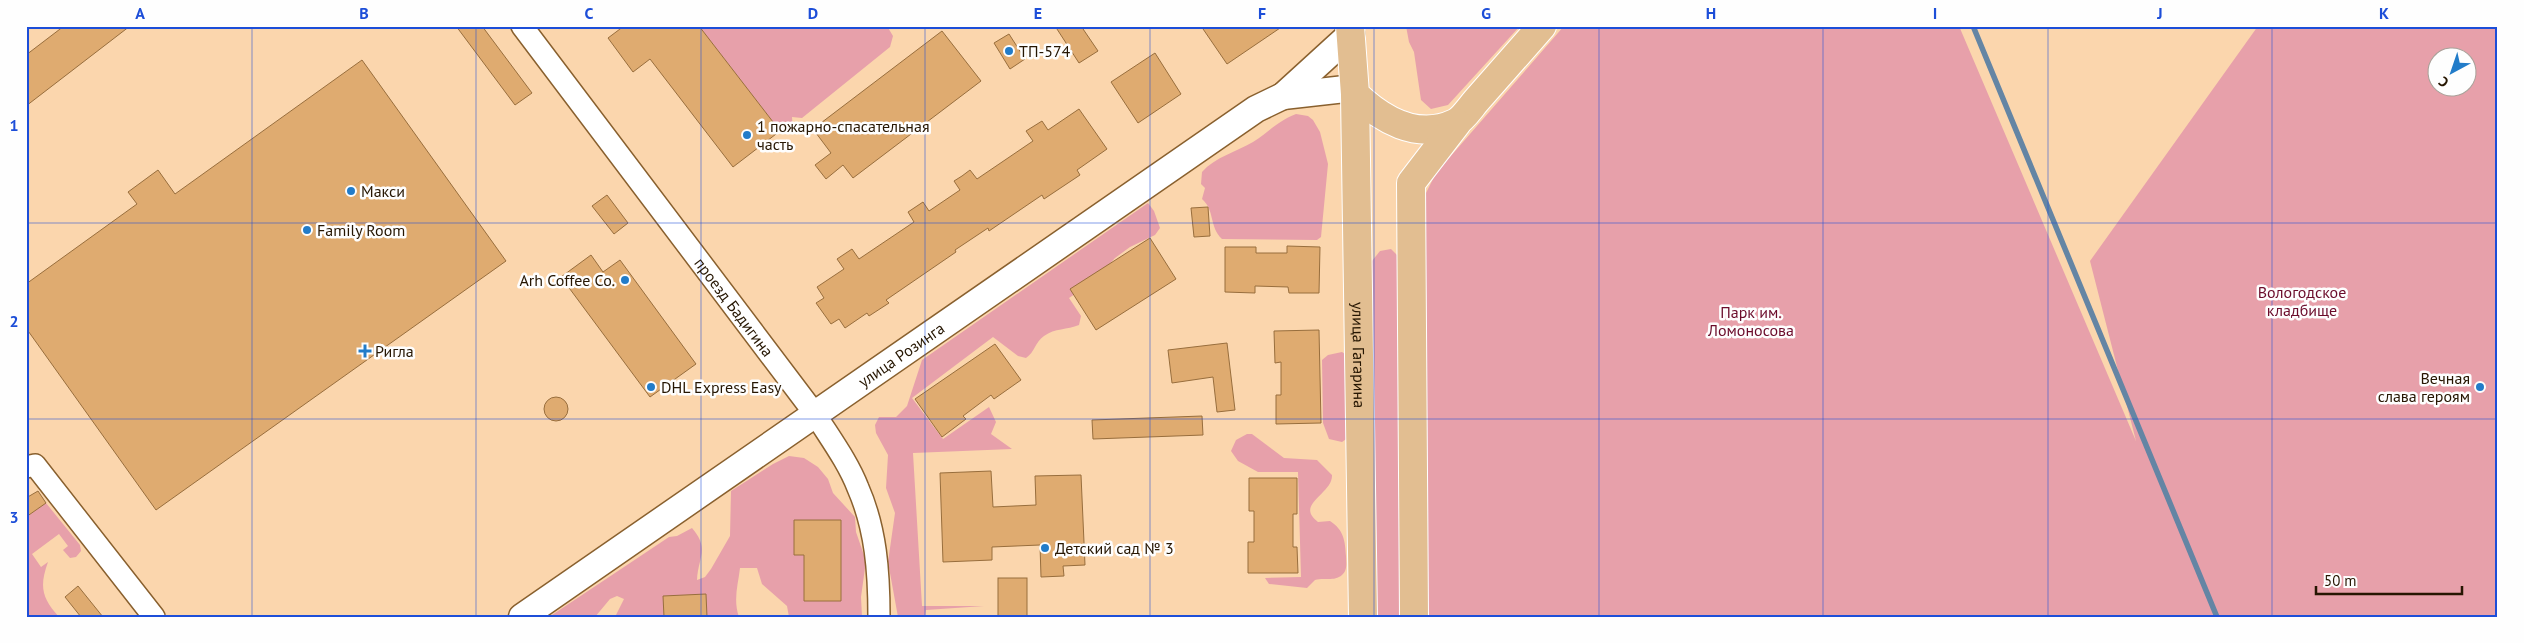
<svg xmlns="http://www.w3.org/2000/svg" width="2524" height="643" font-family="'PT Sans',sans-serif">
<style>
.green{fill:#e7a0aa;fill-rule:evenodd}
.lines{fill:none;stroke-linecap:round;stroke-linejoin:round}
.stream{stroke:#6485a4;stroke-width:5.5}
.building{fill:#dfab70;stroke:#986e3d}
.minor-casing{stroke:#89602e;stroke-width:24}
.tertiary-casing{stroke:#89602e;stroke-width:29}
.primary-casing{stroke:#fff;stroke-width:30}
.minor{stroke:#fff;stroke-width:21}
.tertiary{stroke:#fff;stroke-width:26}
.primary{stroke:#e2be91;stroke-width:28}
.grid{fill:none;stroke:#1d4ed8;stroke-width:1;stroke-opacity:0.55}
.poi-dot{fill:#227cc9;stroke:#fefefe;stroke-width:2}
.labels{text-anchor:middle;stroke-width:5;stroke-linejoin:round;paint-order:stroke}
.poi-label{font-size:16px;fill:#261602;stroke:#fefefe;text-anchor:start}
.park-label{font-size:16px;fill:#6b0c2b;stroke:#fefefe}
.street-label{font-size:16px;fill:#261602;stroke:#fefefe}
.neatline{fill:none;stroke:#1d4ed8;stroke-width:2}
.grid-label{font-size:16px;text-anchor:middle;font-weight:bold;fill:#1d4ed8}
</style>
<rect width="100%" height="100%" fill="#fbd6ad"/>
<g class="green">
<path d="M699,26H887L893,36L890,47L802,118L792,117L793,130L780,131Z"/>
<path d="M1406,26H1520L1448,105L1431,109L1421,100L1414,52L1409,42Z"/>
<path d="M1564,26H1959L2136,441L2090,261L2258,26H2498V617H1428L1423,199L1436,173ZM2436,58H2466V88H2436Z"/>
<path d="M1296,114L1308,116L1313,120L1320,132L1328,164L1321,237L1317,240L1222,239C1209,227 1215,210 1202,199L1205,188L1201,184L1202,172C1215,157 1236,152 1253,142C1269,132 1276,122 1296,114Z"/>
<path d="M1148,203L1154,211L1160,228L1155,235L1130,247L1115,258L1094,281L1069,298L1081,316L1079,325C1067,330 1055,328 1044,336C1035,342 1035,352 1026,358L1018,356L993,337L912,398L943,439L989,407L996,422L991,434L1012,449L913,453L922,606H984L926,610L925,617H898L888,562L895,513L886,488L888,455L876,433L875,425L879,417H896L907,406L922,360Z"/>
<path d="M1391,249L1402,260L1401,617H1373L1372,261L1380,251Z"/>
<path d="M1342,352L1345,354L1349,437L1342,442L1329,439L1323,423L1322,360L1328,355Z"/>
<path d="M1247,434H1252L1284,458L1317,460L1332,475C1333,494 1294,504 1318,522L1330,521C1344,530 1345,541 1346,556C1346,562 1348,570 1342,575C1334,582 1324,577 1315,580L1307,588L1269,584L1265,578L1301,577L1298,472H1258L1238,461L1231,451L1236,440Z"/>
<path d="M789,456L804,458L818,467L828,479L833,493L855,517L856,532L866,561L861,597L862,617H789L787,606L762,584L757,568H740C738,585 733,600 739,617H615L624,599L617,596L610,599L595,617H549L669,537L677,536L692,528C710,549 698,557 697,580L705,577L711,569L730,536L731,491L773,464Z"/>
<path d="M46,503L80,545L81,551L76,557L70,558L63,550L68,546L59,534L32,554L41,567L48,562C39,587 42,598 59,617H26V517Z"/>
</g>
<g class="lines">
<path class="stream" d="M1973,26L2217,617"/>
</g>
<g class="building">
<path d="M64,26H130L26,106V55Z"/>
<path d="M456,26H482L532,93L515,105Z"/>
<path d="M624,26H699L780,131L733,167L650,59L633,72L608,38Z"/>
<path d="M1055,26H1081L1098,51L1079,63Z"/>
<path d="M1201,26H1283L1227,64Z"/>
<path d="M942,31L981,81L853,178L843,165L826,179L815,165L831,153L813,129Z"/>
<path d="M1009,34L1025,59L1010,69L994,43Z"/>
<path d="M1155,53L1181,94L1138,123L1111,82Z"/>
<path d="M362,60L506,261L156,510L26,328V284L137,204L128,192L158,170L175,194Z"/>
<path d="M1079,109L1107,149L1077,170L1080,175L1044,199L1042,195L989,231L988,228L955,250L956,252L886,300L889,303L869,316L867,313L845,328L839,319L831,324L816,303L824,298L817,287L844,269L837,259L852,249L859,259L914,222L908,212L923,202L929,211L960,190L954,181L962,176L970,170L977,179L1033,141L1026,131L1042,121L1048,130Z"/>
<path d="M607,195L628,223L614,234L592,206Z"/>
<path d="M1208,207L1210,236L1194,237L1191,208Z"/>
<path d="M1150,238L1176,279L1096,330L1070,289Z"/>
<path d="M1287,246L1320,247L1319,293H1289L1288,287L1255,286V293L1225,292V247H1256V253H1287Z"/>
<path d="M591,255L603,272L620,260L696,364L650,397L561,277Z"/>
<path d="M1319,330L1321,423L1276,424V395H1281V362L1275,363L1274,331Z"/>
<path d="M1227,343L1235,410L1217,412L1213,377L1172,383L1168,350Z"/>
<path d="M995,344L1021,380L994,399L991,395L963,416L966,419L942,437L915,399Z"/>
<circle cx="556" cy="409" r="12"/>
<path d="M1202,416L1203,435L1093,439L1092,420Z"/>
<path d="M991,471L993,507L1036,505L1035,476L1081,475L1085,565L1063,566L1064,576L1041,577L1040,545L992,547V560L943,562L940,473Z"/>
<path d="M1249,478H1297V514H1293V547H1297L1298,573H1248V542H1254V511H1249Z"/>
<path d="M38,491L46,503L26,517V498Z"/>
<path d="M794,520H841V601H804V555H794Z"/>
<rect x="998" y="578" width="29" height="39"/>
<path d="M78,586L103,617H81L65,597Z"/>
<path d="M706,594L707,617H664L663,596Z"/>
</g>
<g class="lines">
<defs>
<g id="minor">
<path id="s1" d="M522,26L815,414C830,438 848,462 858,488C876,529 879,572 879,617"/>
<path d="M26,467L35,465L154,617"/>
</g>
<g id="tertiary">
<path d="M1283,96L1354,88"/>
<path id="s2" d="M522,617L1256,109L1283,96L1351,34"/>
</g>
<g id="primary">
<path d="M1350,26L1355,94C1381,119 1417,141 1455,123C1463,119 1470,108 1476,101C1498,76 1520,51 1542,26"/>
<path id="s3" d="M1355,94L1363,617"/>
<path d="M1414,617L1411,183L1457,123"/>
</g>
</defs>
<use href="#minor" class="minor-casing"/>
<use href="#tertiary" class="tertiary-casing"/>
<use href="#primary" class="primary-casing"/>
<use href="#minor" class="minor"/>
<use href="#tertiary" class="tertiary"/>
<use href="#primary" class="primary"/>
</g>
<path class="grid" d="M252,26V617M476,26V617M701,26V617M925,26V617M1150,26V617M1374,26V617M1599,26V617M1823,26V617M2048,26V617M2272,26V617M26,223H2498M26,419H2498"/>
<g class="poi-dot">
<circle cx="1009" cy="51" r="5"/>
<circle cx="747" cy="135" r="5"/>
<circle cx="351" cy="191" r="5"/>
<circle cx="307" cy="230" r="5"/>
<circle cx="625" cy="280" r="5"/>
<path d="M362.5 343.5h5v5h5v5h-5v5h-5v-5h-5v-5h5z"/>
<circle cx="651" cy="387" r="5"/>
<circle cx="2480" cy="387" r="5"/>
<circle cx="1045" cy="548" r="5"/>
</g>
<g class="labels">
<g class="poi-label">
<text x="1019" y="57">ТП-574</text>
<text x="757" y="132">1 пожарно-спасательная<tspan x="757" dy="18">часть</tspan></text>
<text x="361" y="197">Макси</text>
<text x="317" y="236">Family Room</text>
<text x="615" y="286" text-anchor="end">Arh Coffee Co.</text>
<text x="375" y="357">Ригла</text>
<text x="2470" y="384" text-anchor="end">Вечная<tspan x="2470" dy="18">слава героям</tspan></text>
<text x="661" y="393">DHL Express Easy</text>
<text x="1055" y="554">Детский сад № 3</text>
</g>
<g class="park-label">
<text x="2302" y="298">Вологодское<tspan x="2302" dy="18">кладбище</tspan></text>
<text x="1751" y="318">Парк им.<tspan x="1751" dy="18">Ломоносова</tspan></text>
</g>
<g class="street-label">
<text dy="6" stroke="none"><textPath href="#s1" startOffset="352">проезд Бадигина</textPath></text>
<text dy="6" stroke="none"><textPath href="#s2" startOffset="461">улица Розинга</textPath></text>
<text dy="6" stroke="none"><textPath href="#s3" startOffset="261">улица Гагарина</textPath></text>
</g>
</g>
<rect width="2524" height="643" fill="none" stroke="#fefefe" stroke-width="55"/>
<g transform="translate(2452 72) rotate(220)"><circle r="24" fill="#fefefe" stroke="#a8a199"/>
<path d="M0-4L9 19L0 12L-9 19Z" fill="#227cc9"/>
<text y="-8" font-size="14" font-weight="bold" text-anchor="middle" fill="#261602">С</text>
</g>
<path d="M2316 586v8h146v-8" fill="none" stroke="#261602" stroke-width="2.5"/>
<text x="2324" y="586" font-size="15" fill="#261602" stroke="#fefefe" stroke-width="4" paint-order="stroke">50 m</text>
<rect x="28" y="28" width="2468" height="588" class="neatline"/>
<g class="grid-label">
<text x="140" y="19">A</text>
<text x="364" y="19">B</text>
<text x="589" y="19">C</text>
<text x="813" y="19">D</text>
<text x="1038" y="19">E</text>
<text x="1262" y="19">F</text>
<text x="1486" y="19">G</text>
<text x="1711" y="19">H</text>
<text x="1935" y="19">I</text>
<text x="2160" y="19">J</text>
<text x="2384" y="19">K</text>
<text x="14" y="131">1</text>
<text x="14" y="327">2</text>
<text x="14" y="523">3</text>
</g>
</svg>
